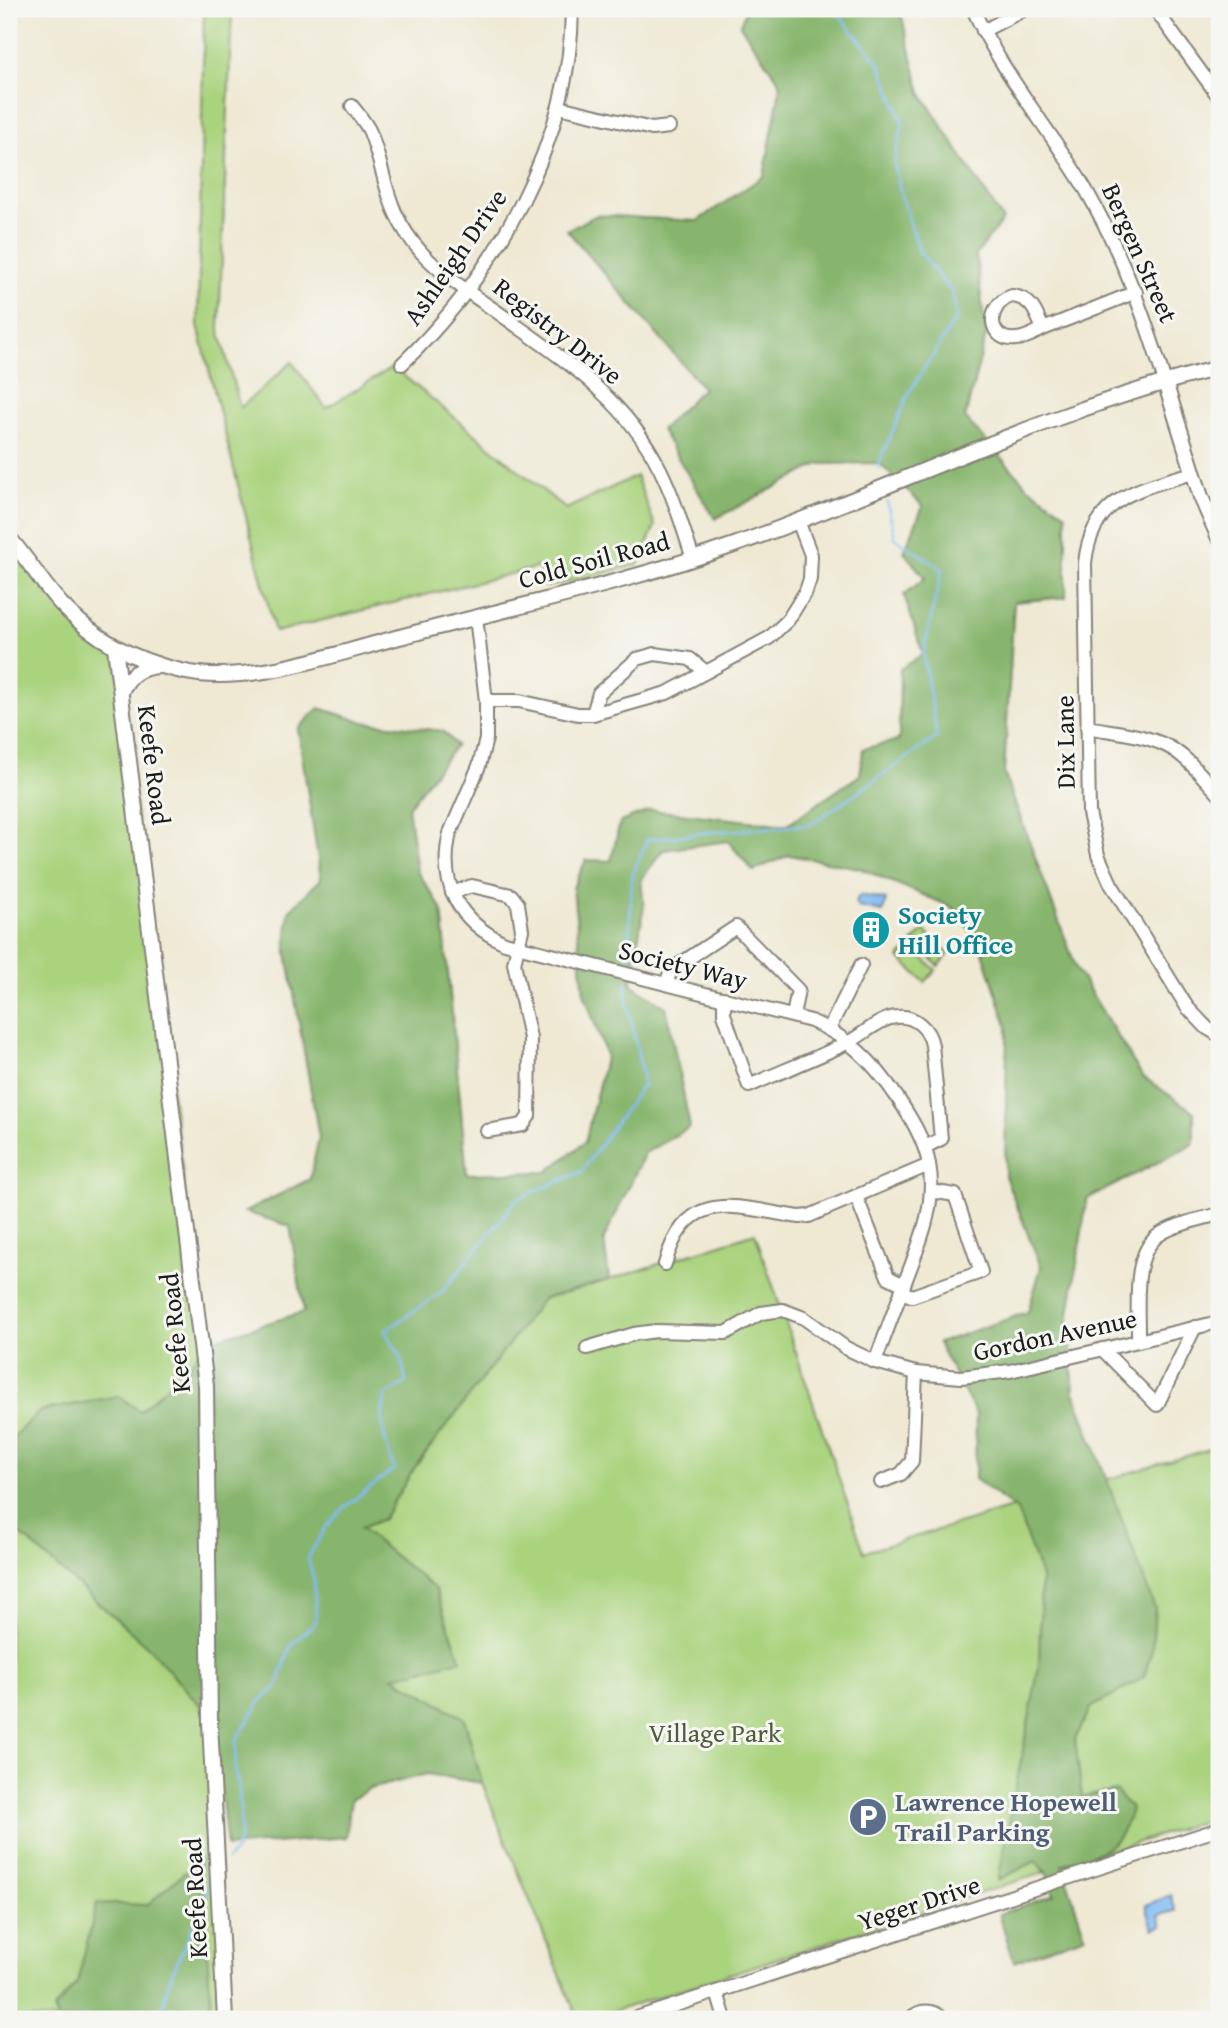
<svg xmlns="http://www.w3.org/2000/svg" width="1228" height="2028" font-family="'Gentium Book Plus',serif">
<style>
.green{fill:#aad37e;stroke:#63784d;stroke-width:2}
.forest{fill:#87b56d;stroke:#526844;stroke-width:2}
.water{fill:#82bcf4;stroke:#4f6c88;stroke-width:2}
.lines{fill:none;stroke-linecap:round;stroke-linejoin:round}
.stream{stroke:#82bcf4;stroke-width:2.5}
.minor-casing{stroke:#868278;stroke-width:16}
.tertiary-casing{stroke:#868278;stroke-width:18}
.minor{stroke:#fff;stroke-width:12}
.tertiary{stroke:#fff;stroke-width:14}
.labels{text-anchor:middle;stroke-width:6;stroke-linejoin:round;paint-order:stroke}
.street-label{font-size:26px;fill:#1c1c1c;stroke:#f6f6f2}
.culture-label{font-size:26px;font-weight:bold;fill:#0d838f;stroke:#f6f6f2;text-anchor:start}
.park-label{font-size:26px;fill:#4e5c3e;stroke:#f6f6f2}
.service-label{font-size:26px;font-weight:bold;fill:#4e5e75;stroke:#f6f6f2;text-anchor:start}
</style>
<rect width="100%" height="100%" fill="#f6f6f2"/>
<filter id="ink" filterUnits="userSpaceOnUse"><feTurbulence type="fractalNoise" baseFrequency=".0143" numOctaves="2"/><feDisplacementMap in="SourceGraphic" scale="14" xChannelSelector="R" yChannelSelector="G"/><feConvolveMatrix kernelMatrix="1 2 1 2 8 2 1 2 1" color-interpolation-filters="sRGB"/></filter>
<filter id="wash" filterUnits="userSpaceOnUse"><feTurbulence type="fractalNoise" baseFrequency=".00686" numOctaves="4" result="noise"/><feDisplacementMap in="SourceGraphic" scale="28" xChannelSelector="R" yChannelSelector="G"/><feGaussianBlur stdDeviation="1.57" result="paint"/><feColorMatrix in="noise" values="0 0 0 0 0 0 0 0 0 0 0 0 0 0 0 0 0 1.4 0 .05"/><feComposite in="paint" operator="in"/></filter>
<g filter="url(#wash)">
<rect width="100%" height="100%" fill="#efe9d4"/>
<g class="green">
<path d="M204,9H232L219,329L240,408L292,362L326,408L393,367L566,509L636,476L655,526L638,565L545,587L539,567L275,632L198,326Z"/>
<path d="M9,538L50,591L115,647L204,1342L223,2019H9Z"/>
<path d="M924,931L949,954L939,966L913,942Z"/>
<path d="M910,946L936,970L925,982L899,958Z"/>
<path d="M755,1233L864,1552L1219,1446V1816L590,2019H578L482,1783L464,1719L392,1676L360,1528L383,1519L415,1467L543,1299L609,1280Z"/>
</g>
<g class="forest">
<path d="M746,9H900L921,93L1003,220L976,255L986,335L965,418L1027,486L1066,514V597L1014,602L1004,773L1077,970L1142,1076L1194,1112V1144L1087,1199L1068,1321L1074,1392L1155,1609L1152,1650L1144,1677L1091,1708L1075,1739L1082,1797L1116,1791L1131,1809C1120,1851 1100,1853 1062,1865L1085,1936L1014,1962L999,1914L1054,1895L1046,1872L1036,1861L998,1880L1039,1666L1041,1577L1017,1510L975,1479L976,1414L938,1343L1028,1312L1041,1267L1005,1176L1007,1026L980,943L952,907L859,868L789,855L753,871L728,841L663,850L641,880L644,906L631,984L666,1007L690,1127L645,1153L604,1239L609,1280L543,1299L415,1467L383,1519L361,1528L435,1589L461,1660L393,1677L464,1718L482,1783L427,1774L369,1789L351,1800L346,1837L227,1847L213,1720L149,1648L9,1524V1441L40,1411L118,1396L140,1411L192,1362L204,1342L304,1312L290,1226L245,1212L310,1179L319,1137L286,948L289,911L321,879L298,729L319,708L364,722L443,731L456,745L408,807L417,871L442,909L467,1174L547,1172L585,1142L606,1055L584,993L573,888L586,860L611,861L620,822L651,810L786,825L860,775L863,749L899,740L900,669L923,654L904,595L925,578L904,552L923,506L879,463L819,464L715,519L661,430L703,388L567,230L597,215L697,221L764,176L781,84L740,25Z"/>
<path d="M200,1859L212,2019H57L54,2009L77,1983L97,1903L147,1905Z"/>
</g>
<g class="water">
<path d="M860,895L886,900L883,912L858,907L856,901Z"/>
<path d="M1171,1895L1176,1911L1159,1915L1162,1926L1153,1929L1146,1905Z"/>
</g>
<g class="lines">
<g class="stream">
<path d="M834,9L880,64L903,123L894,163L902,199L920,252L952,293L957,317L909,393L879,463V470"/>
<path d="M628,966L632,877L647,840L711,832L810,825L937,737L923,654L942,569L895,538L887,502"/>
<path d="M227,1860L237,1849L241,1830L239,1786L235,1774L236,1741L261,1700L277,1687L291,1645L316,1622L314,1580L308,1558L326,1527L345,1507L394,1469C386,1442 377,1423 386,1395L406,1383L401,1357L385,1331L442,1292L517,1199L581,1172L644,1083L626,996L627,982"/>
<path d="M162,2019C164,1964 205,1925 210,1873"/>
</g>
</g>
</g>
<g filter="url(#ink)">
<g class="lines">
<defs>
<g id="minor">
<path d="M973,9C1002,74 1050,129 1086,190C1121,251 1144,315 1165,382"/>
<path d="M1155,9L1219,97"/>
<path d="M983,31L1025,9"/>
<path d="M352,106C358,114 366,123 370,132C388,179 384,211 422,253C447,280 481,300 510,321C569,363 627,402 660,469C674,497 683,528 693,559"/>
<path d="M559,107L652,129L669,127"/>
<path d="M1012,296C1032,298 1036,313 1043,329C1035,333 1025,339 1016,339C988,342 984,305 1012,296Z"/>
<path d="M1043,329L1136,292"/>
<path d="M402,364C496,273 571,142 572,9"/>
<path d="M1193,473C1139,489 1092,496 1085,563L1089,813L1098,855L1111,884L1187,1007L1207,1028L1219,1035"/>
<path d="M476,617L486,701V739L479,766L450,833C438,883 458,922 505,943L811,1021C849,1037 874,1063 897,1097C911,1118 924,1139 929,1164C937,1206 919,1244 905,1282C895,1309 885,1335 875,1362"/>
<path d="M486,701H519L578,714H593L667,693L769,638L788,620L806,591L810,579L811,555L798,521"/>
<path d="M593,714L599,693L637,659L655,654L690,659L706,672"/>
<path d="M1087,727C1113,732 1143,734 1167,746C1187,756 1203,778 1219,794"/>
<path d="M452,893L472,886L511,895L518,904L522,930L514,963L530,1038L529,1116L523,1125L487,1131"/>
<path d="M666,984L671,970L736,927L798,990L793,1016"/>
<path d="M724,998V1014L749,1086C782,1071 817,1058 849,1042C864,1034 880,1018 897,1017C915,1015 929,1029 932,1045L941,1139L925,1147"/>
<path d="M829,1029L861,965"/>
<path d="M856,1196L888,1277L904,1285"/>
<path d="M665,1264C687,1185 737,1208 800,1217L809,1216L929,1165"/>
<path d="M901,1292L912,1296L981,1272L955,1195L931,1191"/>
<path d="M1138,1341C1139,1309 1130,1251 1162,1233C1179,1223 1201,1219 1219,1214"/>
<path d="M587,1348L634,1334L656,1331L726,1333L761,1313L783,1310L804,1318L846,1348L875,1362L916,1373L961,1377L1010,1371L1219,1322"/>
<path d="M1102,1349L1157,1405L1195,1327"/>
<path d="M881,1482L901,1474L912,1461L916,1373"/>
<path d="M717,1992L725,2019"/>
<path d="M633,2019L1219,1829"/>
<path d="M910,2019C920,2009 933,2009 943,2019"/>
</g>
<g id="tertiary">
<path d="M1165,382L1201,497L1219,538"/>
<path d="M9,538C28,559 42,584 62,605C94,639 136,661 181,671C248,687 340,652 407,635C517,606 630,582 737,544C897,487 1053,408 1219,368"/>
<path d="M115,647L206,1386L210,1723L225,2019"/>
<path d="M121,692C129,674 140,667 160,666"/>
</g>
</defs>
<use href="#minor" class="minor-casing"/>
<use href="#tertiary" class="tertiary-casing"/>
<use href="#minor" class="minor"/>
<use href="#tertiary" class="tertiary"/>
</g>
</g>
<defs>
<symbol id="building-disc" viewBox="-11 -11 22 22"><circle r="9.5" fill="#0f9aa8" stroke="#f6f6f2"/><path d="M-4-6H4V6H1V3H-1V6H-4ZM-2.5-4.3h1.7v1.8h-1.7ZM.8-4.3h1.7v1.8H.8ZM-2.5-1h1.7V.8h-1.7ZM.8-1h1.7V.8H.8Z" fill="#fff"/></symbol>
<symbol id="parking-disc" viewBox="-11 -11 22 22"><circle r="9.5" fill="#5c6f8a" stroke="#f6f6f2"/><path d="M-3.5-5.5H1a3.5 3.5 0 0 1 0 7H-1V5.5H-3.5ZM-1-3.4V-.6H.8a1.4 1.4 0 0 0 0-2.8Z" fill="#fff"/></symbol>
</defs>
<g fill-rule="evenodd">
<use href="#building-disc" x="849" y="908" width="44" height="44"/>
<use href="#parking-disc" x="846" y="1795" width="44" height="44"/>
</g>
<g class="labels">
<g class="street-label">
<text transform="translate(1140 253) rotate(66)" y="9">Bergen Street</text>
<text transform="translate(455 257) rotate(-55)" y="9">Ashleigh Drive</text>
<text transform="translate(558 331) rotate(38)" y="9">Registry Drive</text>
<text transform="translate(594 560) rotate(-15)" y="9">Cold Soil Road</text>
<text transform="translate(1065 742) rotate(-91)" y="9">Dix Lane</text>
<text transform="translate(154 765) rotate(83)" y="9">Keefe Road</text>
<text transform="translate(683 965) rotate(14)" y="9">Society Way</text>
<text transform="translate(175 1333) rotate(-96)" y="9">Keefe Road</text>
<text transform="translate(1055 1335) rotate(-12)" y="9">Gordon Avenue</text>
<text transform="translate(195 1898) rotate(-93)" y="9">Keefe Road</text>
<text transform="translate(919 1903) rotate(-18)" y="9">Yeger Drive</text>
</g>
<g class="culture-label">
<text x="898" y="924">Society<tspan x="898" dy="30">Hill Office</tspan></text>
</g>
<g class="park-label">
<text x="715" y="1742">Village Park</text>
</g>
<g class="service-label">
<text x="895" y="1811">Lawrence Hopewell<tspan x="895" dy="30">Trail Parking</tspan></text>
</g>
</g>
<rect width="1228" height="2028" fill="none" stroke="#f6f6f2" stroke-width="35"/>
</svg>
